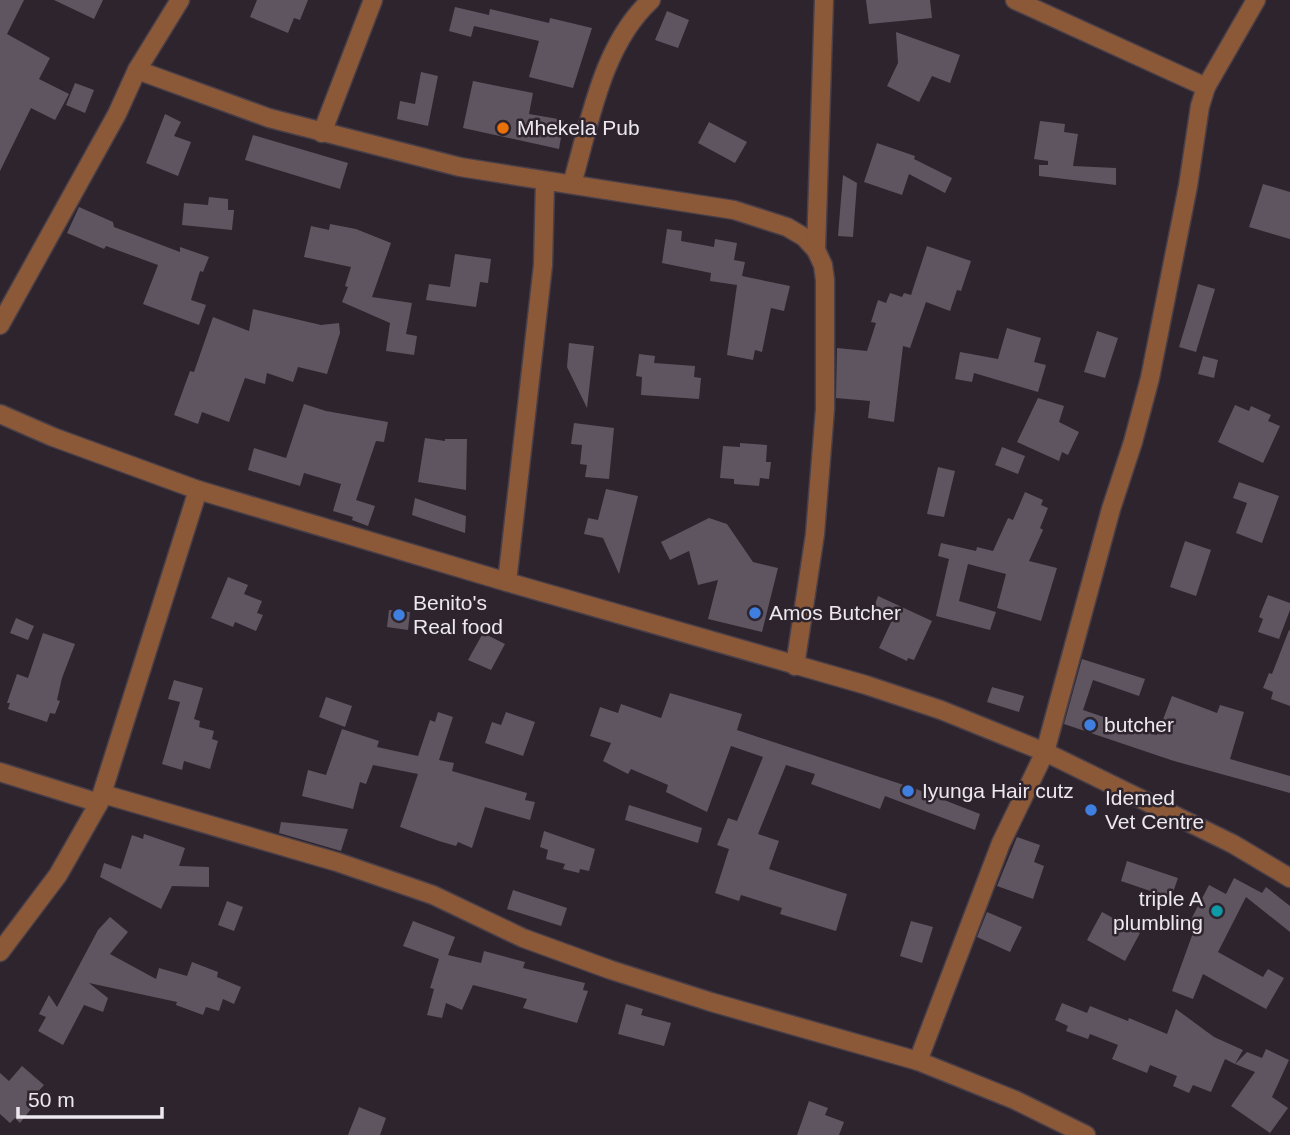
<svg xmlns="http://www.w3.org/2000/svg" width="1290" height="1135" font-family="Helvetica,sans-serif">
<style>
.building{fill:#5f5560}
.lines{fill:none;stroke-linecap:round;stroke-linejoin:round}
.minor-casing{stroke:#483f49;stroke-width:21}
.minor{stroke:#8b5838;stroke-width:18}
.food-dot{fill:#e8710a;stroke:#2d242e;stroke-width:2.5}
.shop-dot{fill:#3f7fe0;stroke:#2d242e;stroke-width:2.5}
.culture-dot{fill:#0f9aa8;stroke:#2d242e;stroke-width:2.5}
.labels{text-anchor:middle;stroke-width:5;stroke-linejoin:round;paint-order:stroke}
.poi-label{font-size:21px;fill:#ede7ee;stroke:#2d242e;text-anchor:start}
</style>
<rect width="100%" height="100%" fill="#2d242e"/>
<g class="building">
<path d="M0,0H24L7,34L50,58L39,79L69,94L55,120L31,108L0,171Z"/>
<path d="M54,0H103L94,19Z"/>
<path d="M257,0H308L300,20L294,18L288,33L250,17Z"/>
<path d="M866,0H930L932,18L869,24Z"/>
<path d="M455,7L489,15L490,9L549,23L550,18L592,28L573,88L529,77L539,41L474,26L471,37L449,31Z"/>
<path d="M667,11L689,20L678,48L655,40Z"/>
<path d="M896,32L960,55L950,83L932,76L919,102L887,86L898,63Z"/>
<path d="M421,72L438,76L428,126L397,119L400,101L415,104Z"/>
<path d="M473,81L533,93L529,114L564,120L559,149L463,128Z"/>
<path d="M75,83L94,90L85,113L66,105Z"/>
<path d="M165,114L181,122L174,136L191,142L178,176L146,163Z"/>
<path d="M1040,121L1065,124L1064,132L1078,134L1073,166L1116,168V185L1039,176V165H1048V161L1034,159Z"/>
<path d="M709,122L747,142L735,163L698,143Z"/>
<path d="M253,135L348,163L340,189L245,160Z"/>
<path d="M877,143L915,156L914,159L952,178L945,193L909,174L902,195L864,182Z"/>
<path d="M843,175L857,183L853,237L838,236Z"/>
<path d="M1263,184L1290,192V239L1249,227Z"/>
<path d="M209,197L228,199V210H234L232,230L182,225L184,203L208,205Z"/>
<path d="M79,207L113,222L114,227L180,252V247L209,257L203,272L200,271L191,300L206,305L199,325L143,304L158,265L106,246L104,249L67,233Z"/>
<path d="M330,224L356,229L391,243L372,297L412,303L406,334L417,336L414,355L386,351L390,323L342,302L348,287L345,286L351,267L304,257L311,226L329,230Z"/>
<path d="M667,229L682,231L681,241L714,247L715,239L737,243L734,260L745,262L742,276L790,286L784,311L771,308L762,352L755,350L753,360L727,355L737,285L710,281L711,273L662,263Z"/>
<path d="M927,246L971,261L961,291L957,290L950,311L926,302L910,348L903,346L894,422L868,418L870,401L836,398L837,348L867,351L876,323L871,322L878,300L886,303L890,293L902,297L904,293L911,295Z"/>
<path d="M455,254L491,259L488,283L480,282L476,307L426,300L429,284L450,287Z"/>
<path d="M1198,284L1215,289L1196,352L1179,347Z"/>
<path d="M253,309L321,325L339,323L340,333L327,374L298,367L293,382L267,373L265,384L245,378L229,422L202,412L198,424L174,415L190,371L194,372L213,317L249,331Z"/>
<path d="M1007,328L1041,338L1034,362L1046,365L1038,392L974,373L972,382L955,379L960,352L998,359Z"/>
<path d="M1097,331L1118,338L1105,378L1084,372Z"/>
<path d="M569,343L594,346L587,408L567,367Z"/>
<path d="M639,354L655,356L654,363L695,366L694,377L701,378L699,399L641,395L642,377L636,376Z"/>
<path d="M1203,356L1218,360L1214,378L1198,374Z"/>
<path d="M1038,398L1064,406L1059,422L1079,432L1068,455L1062,452L1059,461L1017,442Z"/>
<path d="M304,404L326,411L388,422L384,442L376,441L356,500L375,506L368,526L352,520L353,517L333,511L341,484L304,473L300,486L248,470L254,448L286,458Z"/>
<path d="M1235,405L1249,411L1251,406L1271,415L1268,421L1280,426L1263,463L1218,442Z"/>
<path d="M574,423L614,428L609,479L585,477L587,465L580,464L582,445L571,444Z"/>
<path d="M425,438L445,441V439H467L466,490L418,482Z"/>
<path d="M740,443L767,445L766,462H771L769,479L760,478L759,486L734,484V479L720,478L723,446L740,447Z"/>
<path d="M1002,447L1025,456L1018,474L995,465Z"/>
<path d="M938,467L955,471L944,517L927,514Z"/>
<path d="M1239,482L1279,496L1262,543L1236,533L1247,503L1233,498Z"/>
<path d="M606,489L638,496L619,574L603,538L584,534L588,518L598,520Z"/>
<path d="M1025,492L1043,500L1041,505L1048,508L1040,528L1043,530L1029,561L1057,568L1041,621L997,608L1006,574L968,564L959,601L996,612L990,630L936,616L949,559L938,556L941,543L976,551L977,547L993,551L1008,518L1013,520Z"/>
<path d="M415,498L466,516L465,533L412,515Z"/>
<path d="M709,518L727,524L753,562L778,568L762,632L708,619L718,580L698,585L689,551L670,560L661,542Z"/>
<path d="M1185,541L1211,550L1196,596L1170,587Z"/>
<path d="M228,577L248,585L244,594L262,601L257,613L263,615L256,631L235,622L233,627L211,618Z"/>
<path d="M1268,595L1290,603V610L1279,639L1258,632L1263,619L1259,617Z"/>
<path d="M878,596L932,621L914,660L908,658L907,661L879,648L893,618L873,610Z"/>
<path d="M389,610L410,612L408,630L387,627Z"/>
<path d="M16,618L34,626L28,640L10,633Z"/>
<path d="M1289,630L1290,631V706L1271,699L1273,692L1263,688L1269,673L1272,674Z"/>
<path d="M43,633L75,644L62,678L57,700L60,701L55,714L50,713L47,722L8,709L10,703H7L17,674L28,678Z"/>
<path d="M483,633L505,644L491,670L468,660Z"/>
<path d="M1082,659L1145,679L1139,696L1093,680L1083,710L1157,735L1172,696L1217,713L1220,705L1244,712L1230,759L1290,776V793L1174,761L1064,724Z"/>
<path d="M174,680L203,688L194,719L200,721L199,727L214,731L212,739L218,741L210,769L184,761L182,770L162,764L180,702L168,699Z"/>
<path d="M992,687L1024,696L1019,712L987,702Z"/>
<path d="M670,693L742,714L737,730L916,789L980,814L975,830L885,796L880,809L811,784L815,774L786,765L758,834L779,841L769,869L847,894L836,931L780,914L782,908L741,895L739,901L715,893L729,849L717,845L728,818L737,821L763,757L731,746L707,812L666,792L668,785L631,769L628,774L603,761L611,743L590,736L600,707L618,713L621,704L661,718Z"/>
<path d="M326,697L352,706L345,727L319,717Z"/>
<path d="M438,712L453,717L439,760L454,763L452,771L527,793L525,800L535,802L530,820L485,807L472,848L458,842L456,846L439,841L400,827L418,774L373,765L366,784L360,782L353,809L302,796L308,770L326,775L342,729L379,741L377,747L418,756L430,720L435,722Z"/>
<path d="M506,712L535,722L523,756L485,743L492,722L501,725Z"/>
<path d="M629,805L702,828L698,843L625,820Z"/>
<path d="M281,822L348,829L341,851L279,833Z"/>
<path d="M544,831L595,849L589,871L580,869L579,873L563,869L565,864L546,859L548,850L540,847Z"/>
<path d="M144,834L185,848L179,866L209,867V887L172,886L161,909L100,877L104,863L121,869L132,835L143,839Z"/>
<path d="M1017,837L1040,845L1034,862L1044,866L1033,899L997,886Z"/>
<path d="M1127,861L1178,878L1171,898L1121,881Z"/>
<path d="M1234,878L1262,893L1266,887L1290,906V932L1246,897L1218,952L1263,977L1268,969L1284,978L1266,1009L1203,974L1193,999L1172,991L1194,930L1187,927L1209,885L1226,894Z"/>
<path d="M513,890L567,908L561,926L507,909Z"/>
<path d="M227,901L243,907L234,931L218,925Z"/>
<path d="M987,912L1022,927L1010,952L977,937Z"/>
<path d="M1102,912L1140,933L1125,961L1087,940Z"/>
<path d="M110,917L128,932L110,954L156,979L159,968L187,976L192,962L218,972L217,977L241,987L234,1004L223,999L219,1011L206,1007L203,1015L176,1005L177,1002L89,983L108,998L103,1012L84,1005L63,1045L38,1031L46,1017L39,1014L49,995L57,1007L98,930Z"/>
<path d="M413,921L455,937L448,955L481,963L484,951L525,962L523,968L585,983L583,990L588,991L577,1023L523,1008L527,999L473,985L462,1010L446,1003L442,1018L427,1015L434,989L430,988L439,959L403,946Z"/>
<path d="M911,921L933,927L922,963L900,956Z"/>
<path d="M1062,1003L1087,1013L1090,1006L1128,1021L1129,1018L1167,1034L1176,1009L1214,1037L1243,1050L1235,1064L1225,1059L1211,1092L1193,1085L1189,1093L1173,1086L1177,1076L1150,1065L1147,1073L1112,1059L1118,1045L1090,1034L1088,1039L1066,1031L1068,1026L1055,1020Z"/>
<path d="M626,1004L643,1009L641,1015L671,1023L664,1046L618,1034Z"/>
<path d="M1266,1049L1289,1060L1272,1097L1288,1108L1270,1133L1231,1106L1255,1072L1235,1064L1247,1052L1262,1058Z"/>
<path d="M22,1066L44,1085L26,1105L31,1109L20,1123L15,1118L10,1123L0,1114V1073L9,1081Z"/>
<path d="M809,1101L828,1108L825,1115L844,1122L839,1135H797Z"/>
<path d="M359,1107L386,1118L380,1135H348Z"/>
</g>
<g class="lines">
<defs>
<g id="minor">
<path d="M1015,0L1206,87"/>
<path d="M137,70L269,118L460,167L734,210L787,227L804,237L816,250L823,265L825,280V409L815,534L795,666"/>
<path d="M322,133L373,0"/>
<path d="M572,184C590,122 602,45 651,0"/>
<path d="M816,250L824,0"/>
<path d="M0,325L117,114L137,70L180,0"/>
<path d="M0,414L53,437L198,490L507,582L866,685L941,710L1045,752L1233,844L1290,878"/>
<path d="M507,582L543,265L545,182"/>
<path d="M0,772L99,803"/>
<path d="M103,794L337,862L433,895L523,938L611,970L711,1002L918,1061L1015,1100L1086,1135"/>
<path d="M0,952L58,875L99,803L198,490"/>
<path d="M918,1061L1001,843L1045,752L1111,509L1133,442L1150,378L1188,186L1200,106L1206,87L1256,0"/>
</g>
</defs>
<use href="#minor" class="minor-casing"/>
<use href="#minor" class="minor"/>
</g>
<circle class="food-dot" cx="503" cy="128" r="7"/>
<g class="shop-dot">
<circle cx="755" cy="613" r="7"/>
<circle cx="399" cy="615" r="7"/>
<circle cx="1090" cy="725" r="7"/>
<circle cx="908" cy="791" r="7"/>
<circle cx="1091" cy="810" r="7"/>
</g>
<circle class="culture-dot" cx="1217" cy="911" r="7"/>
<g class="labels">
<g class="poi-label">
<text x="517" y="135">Mhekela Pub</text>
<text x="413" y="610">Benito's<tspan x="413" dy="24">Real food</tspan></text>
<text x="769" y="620">Amos Butcher</text>
<text x="1104" y="732">butcher</text>
<text x="922" y="798">Iyunga Hair cutz</text>
<text x="1105" y="805">Idemed<tspan x="1105" dy="24">Vet Centre</tspan></text>
<text x="1203" y="906" text-anchor="end">triple A<tspan x="1203" dy="24">plumbling</tspan></text>
</g>
</g>
<path d="M18 1107v10h144v-10" fill="none" stroke="#ede7ee" stroke-width="3.5"/>
<text x="28" y="1107" font-size="21" fill="#ede7ee" stroke="#2d242e" stroke-width="5" paint-order="stroke">50 m</text>
</svg>
